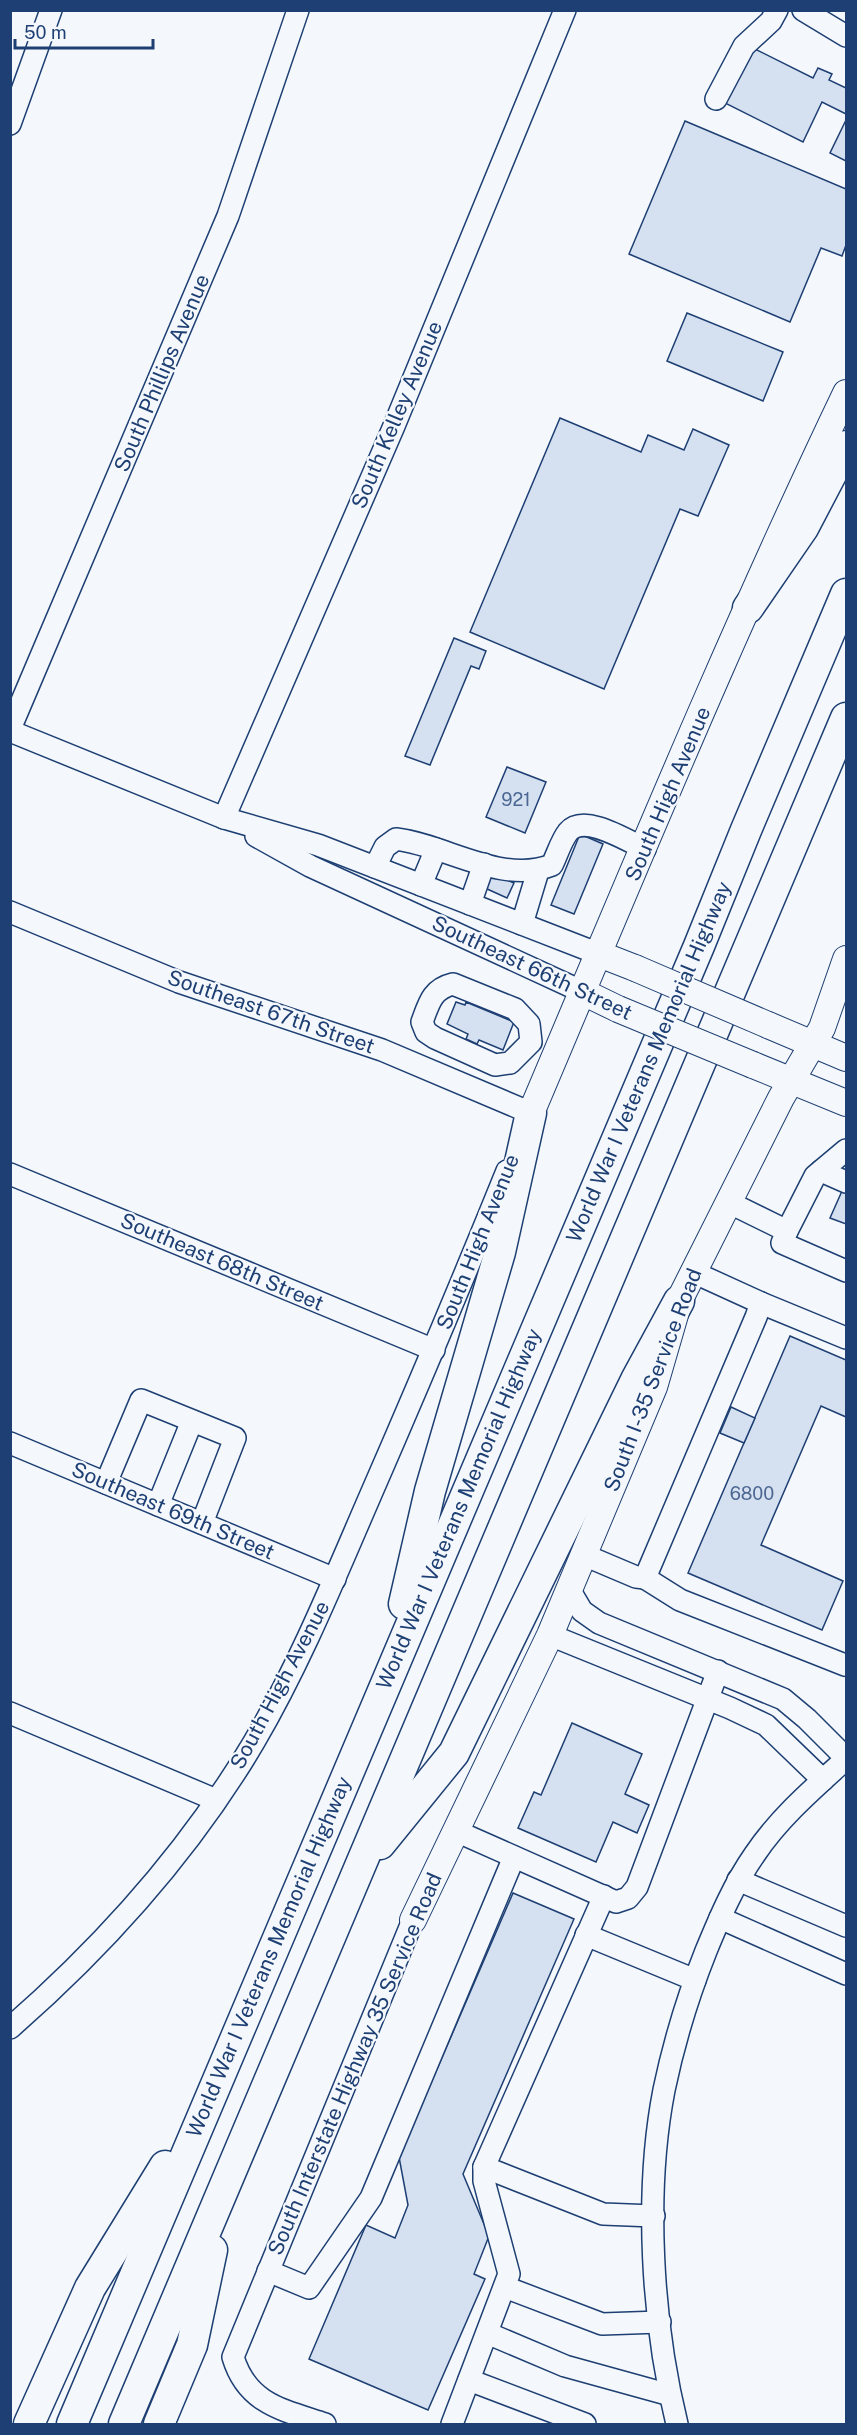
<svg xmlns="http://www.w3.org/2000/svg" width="857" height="2435" font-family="'Public Sans',sans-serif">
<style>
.building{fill:#d5e0f0;stroke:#1d3f73;stroke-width:1.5}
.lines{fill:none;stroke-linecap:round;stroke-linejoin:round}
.minor-casing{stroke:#1d3f73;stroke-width:24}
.major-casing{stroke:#1d3f73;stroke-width:28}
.highway-casing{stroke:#1d3f73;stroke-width:33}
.minor{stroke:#f4f7fb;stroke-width:21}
.major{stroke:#f4f7fb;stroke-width:26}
.highway{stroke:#f4f7fb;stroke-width:30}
.major-bridge-casing{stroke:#1d3f73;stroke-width:28;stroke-linecap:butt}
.major-bridge{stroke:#f4f7fb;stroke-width:26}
.labels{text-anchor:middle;stroke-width:4.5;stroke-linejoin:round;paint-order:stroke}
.number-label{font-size:18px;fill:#4b6792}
.street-label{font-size:21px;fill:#1d3f73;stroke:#f4f7fb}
</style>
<rect width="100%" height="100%" fill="#f4f7fb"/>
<g class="building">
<path d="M749,46L813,78L818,68L832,74L829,80L846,88V114L822,102L803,142L721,101Z"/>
<path d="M846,120V161L830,153Z"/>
<path d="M685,121L846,189V245L842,256L821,248L790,322L629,254Z"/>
<path d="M687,313L783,352L763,401L667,361Z"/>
<path d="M560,418L641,452L648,435L684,450L693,429L729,445L698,516L680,509L604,689L470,632Z"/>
<path d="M454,638L486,651L479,669L471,666L430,765L405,756Z"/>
<path d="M507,767L546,782L525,833L486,817Z"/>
<path d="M580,834L603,844L574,914L551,905Z"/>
<path d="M491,873L514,883L507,898L485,888Z"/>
<path d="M456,1002L465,1005L466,1002L514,1022L503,1050L479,1040L477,1044L466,1039L468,1034L447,1024Z"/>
<path d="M842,1191L846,1193V1224L830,1218Z"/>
<path d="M790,1336L846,1360V1417L821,1406L761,1545L843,1581L822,1630L688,1573Z"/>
<path d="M731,1407L755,1418L744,1443L720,1433Z"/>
<path d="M572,1723L642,1754L625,1794L649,1805L637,1833L613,1822L596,1862L518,1828L534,1792L541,1795Z"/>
<path d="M513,1893L574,1919L463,2174L489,2236L474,2274L485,2279L428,2410L309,2359L366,2225L395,2238L408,2205L399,2157Z"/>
</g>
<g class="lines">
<defs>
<g id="minor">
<path d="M803,10L846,36"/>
<path d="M716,99L744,46L771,21L777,10"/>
<path d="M10,124L51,10"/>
<path d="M10,729L228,216L298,10"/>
<path d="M10,731L224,818L318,845L599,954"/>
<path d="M224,818L394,426L565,10"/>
<path d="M256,836L310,866L583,992"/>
<path d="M375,867L385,847L396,839C446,845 502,885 552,865C557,855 561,841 568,832C584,813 626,840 645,849"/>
<path d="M421,885L436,849"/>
<path d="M470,904L484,864"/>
<path d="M10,912L179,982L382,1050L531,1113L526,1126"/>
<path d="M522,924L538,871"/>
<path d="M453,984L515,1009L529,1024L531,1042L510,1063L495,1065L435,1038L426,1032L422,1022C429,1003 432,989 453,984Z"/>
<path d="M821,1171L846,1182"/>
<path d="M10,1174L434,1350"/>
<path d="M728,1202L787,1231L815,1176L846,1150"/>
<path d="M787,1231L782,1243L846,1271"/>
<path d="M761,1303L846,1338"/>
<path d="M10,1443L335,1579"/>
<path d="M106,1483L141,1400L235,1438L202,1523"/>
<path d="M158,1505L192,1421"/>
<path d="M584,1555L636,1577L645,1578L756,1317L761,1303L693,1272"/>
<path d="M645,1578L680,1600L845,1665L846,1664"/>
<path d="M569,1589L582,1611L599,1623L783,1699L807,1719L846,1758"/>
<path d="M550,1635L730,1708L766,1725L823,1780"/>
<path d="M10,1713L216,1800"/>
<path d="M456,1831L616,1902L628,1898L637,1887L718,1671"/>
<path d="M738,1880L846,1926"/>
<path d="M720,1918L846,1974"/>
<path d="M586,1935L695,1980"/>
<path d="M10,2028C105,1945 190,1850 254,1742C299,1665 333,1582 368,1501C416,1391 462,1282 507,1171"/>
<path d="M484,2167L603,2214L654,2216"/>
<path d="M268,2271L309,2288L371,2198L514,1857"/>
<path d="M505,2287L602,2324L660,2322"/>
<path d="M487,2333L565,2366L670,2395"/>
<path d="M469,2380L585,2424"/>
<path d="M325,2424C283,2410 247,2404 233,2357L413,1920"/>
<path d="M452,2424L509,2274L484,2181V2167L604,1896"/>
<path d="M677,2424C652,2323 644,2193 664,2090C674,2042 688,1996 706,1951C720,1917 734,1884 755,1854C779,1818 814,1788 846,1759"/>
</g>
<g id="major">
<path d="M599,954L635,968"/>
<path d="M583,992L618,1009"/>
<path d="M768,1025L846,1058"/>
<path d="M753,1065L846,1103"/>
<path d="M531,1113C633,872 733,629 846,393"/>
<path d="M413,1920L550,1635L654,1387L679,1301L781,1098L822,1028L846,959"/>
</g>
<g id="highway">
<path d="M748,608L803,528L846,446"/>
<path d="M404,1604L430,1491L500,1252L531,1113"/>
<path d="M380,1844L454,1753L636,1380L679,1301"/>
<path d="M29,2424L90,2288L165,2166"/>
<path d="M72,2424L699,946L746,830L846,594"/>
<path d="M124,2424L846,718"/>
<path d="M159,2424L192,2345L212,2250"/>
</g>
</defs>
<use href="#minor" class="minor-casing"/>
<use href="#major" class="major-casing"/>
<use href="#highway" class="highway-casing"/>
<use href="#minor" class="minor"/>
<use href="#major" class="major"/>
<use href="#highway" class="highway"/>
<defs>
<g id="major-bridge">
<path d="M635,968L768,1025"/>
<path d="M618,1009L753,1065"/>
</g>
</defs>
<use href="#major-bridge" class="major-bridge-casing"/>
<use href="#major-bridge" class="major-bridge"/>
</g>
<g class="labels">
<g class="number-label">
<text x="516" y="806">921</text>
<text x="752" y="1500">6800</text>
</g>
<g class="street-label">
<text transform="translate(162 373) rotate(-67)" y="7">South Phillips Avenue</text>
<text transform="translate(397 415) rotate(-67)" y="7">South Kelley Avenue</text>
<text transform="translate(668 794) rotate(-67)" y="7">South High Avenue</text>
<text transform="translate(532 968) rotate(25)" y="7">Southeast 66th Street</text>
<text transform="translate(271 1012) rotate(19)" y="7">Southeast 67th Street</text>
<text transform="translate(649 1062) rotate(-67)" y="7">World War I Veterans Memorial Highway</text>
<text transform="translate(478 1242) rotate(-68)" y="7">South High Avenue</text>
<text transform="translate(222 1262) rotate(23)" y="7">Southeast 68th Street</text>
<text transform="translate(653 1380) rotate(-69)" y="7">South I-35 Service Road</text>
<text transform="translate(459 1509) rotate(-67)" y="7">World War I Veterans Memorial Highway</text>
<text transform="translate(173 1511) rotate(23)" y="7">Southeast 69th Street</text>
<text transform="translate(280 1685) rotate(-62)" y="7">South High Avenue</text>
<text transform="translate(269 1957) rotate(-67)" y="7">World War I Veterans Memorial Highway</text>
<text transform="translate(355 2064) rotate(-67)" y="7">South Interstate Highway 35 Service Road</text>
</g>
</g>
<rect width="857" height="2435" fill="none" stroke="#1d3f73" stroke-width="24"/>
<path d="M15 39v9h138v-9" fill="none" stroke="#1d3f73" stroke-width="3"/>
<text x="24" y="39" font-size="18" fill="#1d3f73" stroke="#f4f7fb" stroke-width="4.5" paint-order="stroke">50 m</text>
</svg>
